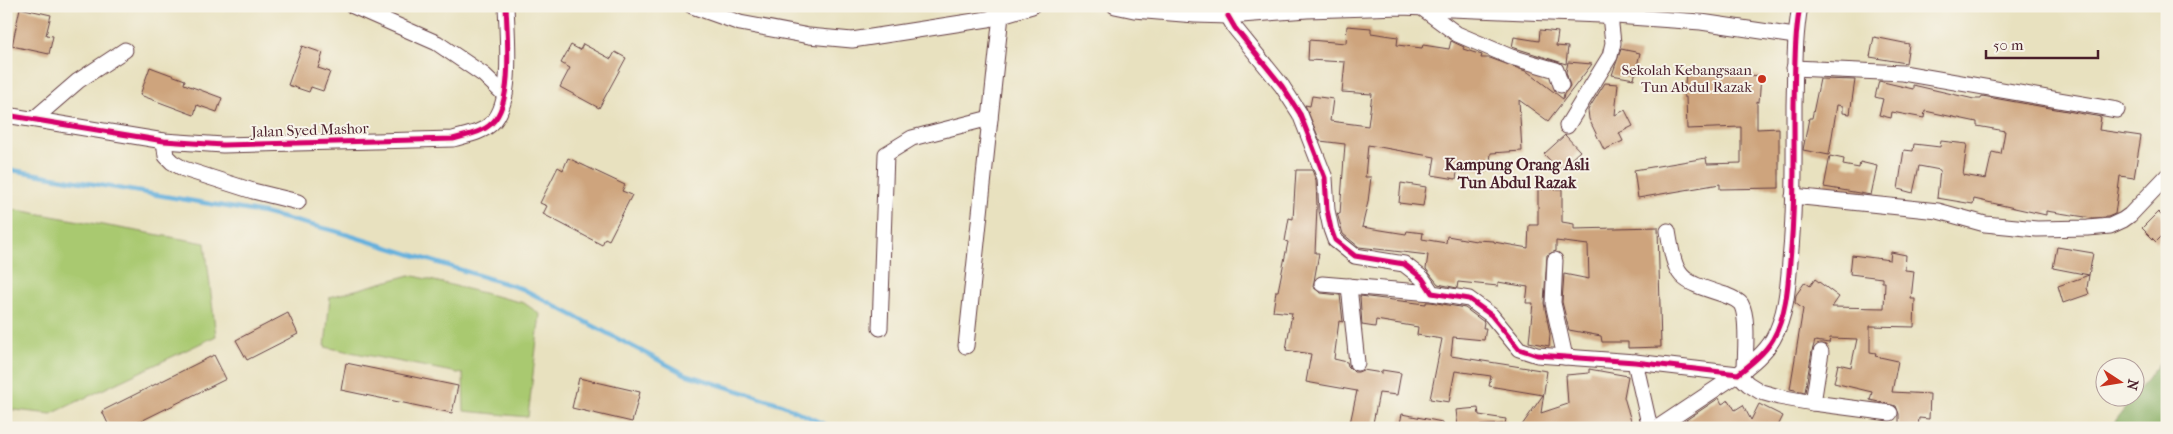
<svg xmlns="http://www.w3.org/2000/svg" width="2173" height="434" font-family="'IM FELL French Canon',serif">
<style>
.green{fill:#a9c970;stroke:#7a744e}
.forest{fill:#86ad62;stroke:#686646}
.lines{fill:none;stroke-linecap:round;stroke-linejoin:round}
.stream{stroke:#65b0dd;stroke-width:4.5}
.building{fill:#cea47d}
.minor-casing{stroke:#623c41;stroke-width:17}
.minor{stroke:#fff;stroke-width:15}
.cycleway-casing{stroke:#f7f3e8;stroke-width:8}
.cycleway{stroke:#d6006c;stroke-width:5}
.poi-dot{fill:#c8321e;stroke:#f7f3e8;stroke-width:2}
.labels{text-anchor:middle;stroke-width:4;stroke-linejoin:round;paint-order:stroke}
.poi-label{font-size:15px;fill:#4a1f2b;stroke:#f7f3e8;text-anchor:end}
.street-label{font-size:15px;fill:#4a1f2b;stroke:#f7f3e8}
.neighbourhood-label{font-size:16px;font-weight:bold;fill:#4a1f2b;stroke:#f7f3e8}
</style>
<rect width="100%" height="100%" fill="#f7f3e8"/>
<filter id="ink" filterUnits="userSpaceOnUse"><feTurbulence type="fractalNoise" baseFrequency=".02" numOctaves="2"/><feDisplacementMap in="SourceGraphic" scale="10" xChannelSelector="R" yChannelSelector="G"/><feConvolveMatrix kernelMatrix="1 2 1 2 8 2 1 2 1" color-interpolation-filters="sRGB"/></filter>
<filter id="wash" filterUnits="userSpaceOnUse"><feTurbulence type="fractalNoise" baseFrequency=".0096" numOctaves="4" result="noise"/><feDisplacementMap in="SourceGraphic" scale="20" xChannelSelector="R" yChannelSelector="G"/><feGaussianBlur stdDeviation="1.12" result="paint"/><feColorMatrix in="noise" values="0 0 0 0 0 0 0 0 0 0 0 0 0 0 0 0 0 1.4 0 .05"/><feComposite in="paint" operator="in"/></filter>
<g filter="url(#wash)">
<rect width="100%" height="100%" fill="#e8e1bf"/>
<g class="green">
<path d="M6,208L205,243L216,336L51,414L6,409Z"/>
<path d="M410,275L524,303L540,314L528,417L464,411L463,374L325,347L330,297Z"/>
</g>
<path class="forest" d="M2167,353V428H2110Z"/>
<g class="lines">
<path class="stream" d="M6,169L263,213L335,231L523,289L685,374L781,404L832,428"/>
</g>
<g id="blocks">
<g class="building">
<path d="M20,8L51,15L46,35L53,36L49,54L12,46Z"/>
<path d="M1347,26L1371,28V33L1398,37L1397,45L1422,48L1423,45L1449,49L1451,41L1464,47L1463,49L1482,55L1481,58H1490L1528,72L1563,99L1564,94L1570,86L1566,72L1568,62L1592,64L1548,121L1519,100L1522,151L1491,153L1489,171L1458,167L1456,179L1432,175L1435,157L1368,145L1365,177H1371L1368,202L1362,227L1406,234L1407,231L1423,233L1422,239L1446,243L1447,236L1476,241V240L1494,241V242L1528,248L1529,225H1538V189H1562V222L1574,224V229L1658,227L1661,347L1628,348V342H1602L1601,336L1569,330L1562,302L1564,274L1589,279L1588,245L1556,241V251L1547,255L1544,303L1550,334L1549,346L1529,342L1533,303H1526L1528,287L1498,282V286L1458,282L1457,288L1438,284L1426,269L1428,255L1359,247L1343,234L1337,213L1340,214L1345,144L1320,141L1305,105L1310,106L1312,96L1333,99L1330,121L1368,126L1372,94L1342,92L1345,62L1308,60L1309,40L1346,43Z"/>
<path d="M1540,30L1558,32L1556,46L1568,47L1566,64L1512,47L1514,37L1539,41Z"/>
<path d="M1874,37L1909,44L1906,63L1870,57Z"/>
<path d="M583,44L611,59L615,52L626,58L599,108L560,87L570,68L561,63L571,45L580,50Z"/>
<path d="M302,46L323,53L318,68L330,72L323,91L311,87L309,92L288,85Z"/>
<path d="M1621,49L1640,53L1634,79L1612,75Z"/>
<path d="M150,67L185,80L184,84L222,98L217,112L197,105L194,115L140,95Z"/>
<path d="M1686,71L1761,76L1759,102L1757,101V129L1779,128V188L1720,189V184L1638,198L1634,170L1706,158L1707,164L1741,163V127L1687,129L1686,97H1684Z"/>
<path d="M1820,79L1855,80L1850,114L1843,113V106L1837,105L1829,155L1803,150L1809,118H1812Z"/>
<path d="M1879,81L1913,89V85L1974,99H1981L1982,96L2101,117L2099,130L2141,136L2134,178L2120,176L2115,214L2108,217L2092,218L2046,211V215L1974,199L1973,204L1937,198L1940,170L1919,166L1913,193L1898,189L1904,150L1913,151L1914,144L1940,147L1941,141L1967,144L1963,175L1986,179L1992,152L2001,154L2005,131L1977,126V122L1925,111L1924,118L1892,112L1891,118L1879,115L1883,99L1875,97Z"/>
<path d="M1605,83L1618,84L1615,115L1625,110L1633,126L1619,133L1623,141L1604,150L1589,119L1588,110Z"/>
<path d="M1565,135L1580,151L1559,170L1544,154Z"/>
<path d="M1830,156L1844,159L1843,165L1859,168L1860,162L1877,166L1871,195L1824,187Z"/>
<path d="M568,158L625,185L622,191L632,195L609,240L605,238L602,245L543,214L547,206L540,203L558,167L563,170Z"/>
<path d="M1296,170H1312L1316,180L1317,207L1315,253H1319L1313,287L1321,293L1340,295L1343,322L1339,321L1334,359L1347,362L1348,366L1354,372H1358L1363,370L1382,373V370L1401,373L1397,395L1379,393L1372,428H1349L1357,391L1306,382L1311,354L1286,350L1292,313L1273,311L1276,291H1278L1288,242L1285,241L1289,218L1293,219Z"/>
<path d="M1401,183L1426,187L1423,206L1399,203Z"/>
<path d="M2158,212L2167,221V231L2156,242L2142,228Z"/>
<path d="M2057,247L2093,253L2089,275L2053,268Z"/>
<path d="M1891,252L1906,255L1905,270L1914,271L1911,299H1915L1914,327L1870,326V352L1876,353L1875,356L1898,361L1892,392L1930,394L1929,419L1919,418L1918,427L1899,426V414L1896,406L1870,400L1872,392L1834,383L1838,364L1851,367L1857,339L1830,338L1829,343L1815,341L1812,351L1805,392L1790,389L1803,309L1795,303L1796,295L1805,282L1810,286L1815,279L1839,297L1832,307L1884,308L1885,282H1882V278L1850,274L1852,255L1890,260Z"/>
<path d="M2089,275L2087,288L2089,294L2063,303L2058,286Z"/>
<path d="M1360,296L1426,304V302H1431L1465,308L1484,322L1483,328H1486L1484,340L1453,337L1451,356L1547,371L1541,413L1568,404L1566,375L1589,373V369L1628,376L1624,397L1633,428H1520L1543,395L1489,386L1491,376L1455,371L1449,402L1430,399L1442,339L1417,335L1418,327L1376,320L1375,327L1362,325Z"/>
<path d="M288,313L298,334L247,360L236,340Z"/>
<path d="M214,355L226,379L127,428H110L102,411Z"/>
<path d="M346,363L458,386L452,413L341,390Z"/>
<path d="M579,378L640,392L632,422L572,408Z"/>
<path d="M1719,398L1722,404L1729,400L1735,410L1743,405L1751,420L1759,404L1783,416L1777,428H1674Z"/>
<path d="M1478,408L1479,415L1506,419L1505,424L1458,427L1456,410Z"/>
<path d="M1402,414L1442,422V428H1399Z"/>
</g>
</g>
</g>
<g filter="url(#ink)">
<use href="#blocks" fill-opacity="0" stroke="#623c41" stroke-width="1"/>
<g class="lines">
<defs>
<g id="minor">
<path d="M353,6L437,43L484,75L505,95"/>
<path d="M692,6L740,23L809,36L852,40L988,19L1032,6"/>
<path d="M1115,6L1134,10L1195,15L1228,16L1307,10L1401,7L1601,15L1701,22L1795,36"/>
<path d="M1422,8L1457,34L1511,57L1556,70L1561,85"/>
<path d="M1228,16L1235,28L1282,86L1300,114L1325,178L1327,210L1331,229L1335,240L1355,256L1404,264L1422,278L1432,293L1469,299L1491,315L1519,349L1537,355L1635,362L1738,374C1751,364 1765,353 1773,339C1786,316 1788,287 1790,261C1795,209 1794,157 1794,105C1795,71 1794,40 1800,6"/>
<path d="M1794,68L1903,73L2117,110"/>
<path d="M6,115L164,141L223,145L453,139C466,135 482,133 492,123C514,103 507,35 506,6"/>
<path d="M34,119L78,81L125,50"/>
<path d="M1567,126L1610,56L1613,43L1610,16"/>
<path d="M164,141L166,156L172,162L184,169L253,191L298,202"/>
<path d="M1793,196L1938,211L1985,224L2037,229L2088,228L2110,226L2123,220L2130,215L2167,176"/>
<path d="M1668,231C1676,280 1678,280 1725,295C1730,297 1737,299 1741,304C1749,318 1745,353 1745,369"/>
<path d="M1555,260L1553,303L1565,357"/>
<path d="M1322,284L1432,293"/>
<path d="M1349,286L1357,363"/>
<path d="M880,328L886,154L912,138L990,118"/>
<path d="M966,346L1001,15"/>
<path d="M1635,362L1650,428"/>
<path d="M1813,403L1821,352"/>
<path d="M1657,428L1738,374L1748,384L1761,392L1779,397L1813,403L1890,413"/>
</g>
</defs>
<use href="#minor" class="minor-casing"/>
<use href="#minor" class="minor"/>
<defs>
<g id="cycleway">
<path d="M1228,16L1235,28L1282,86L1300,114L1325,178L1327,210L1331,229L1335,240L1355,256L1404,264L1422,278L1432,293L1469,299L1491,315L1519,349L1537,355L1635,362L1738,374C1751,364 1765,353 1773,339C1786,316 1788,287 1790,261C1795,209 1794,157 1794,105C1795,71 1794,40 1800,6"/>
<path d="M6,115L164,141L223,145L453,139C466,135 482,133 492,123C514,103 507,35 506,6"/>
</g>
</defs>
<use href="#cycleway" class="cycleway-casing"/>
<use href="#cycleway" class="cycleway"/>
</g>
</g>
<circle class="poi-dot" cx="1762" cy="79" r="5"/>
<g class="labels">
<g class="poi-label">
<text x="1752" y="75">Sekolah Kebangsaan<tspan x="1752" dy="17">Tun Abdul Razak</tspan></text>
</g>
<g class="street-label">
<text transform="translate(310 130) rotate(-2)" y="5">Jalan Syed Mashor</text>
</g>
<g class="neighbourhood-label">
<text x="1517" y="170">Kampung Orang Asli<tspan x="1517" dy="18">Tun Abdul Razak</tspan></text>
</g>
</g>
<rect width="2173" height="434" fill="none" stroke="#f7f3e8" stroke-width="25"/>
<g transform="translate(2120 382) rotate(102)"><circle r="24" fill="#f7f3e8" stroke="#b29e9c"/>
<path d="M0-4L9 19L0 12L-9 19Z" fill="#c8321e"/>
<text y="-8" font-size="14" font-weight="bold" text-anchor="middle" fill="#4a1f2b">N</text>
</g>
<path d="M1986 50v8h112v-8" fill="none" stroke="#4a1f2b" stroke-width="2.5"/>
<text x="1993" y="50" font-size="15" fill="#4a1f2b" stroke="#f7f3e8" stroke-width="4" paint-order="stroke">50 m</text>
</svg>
